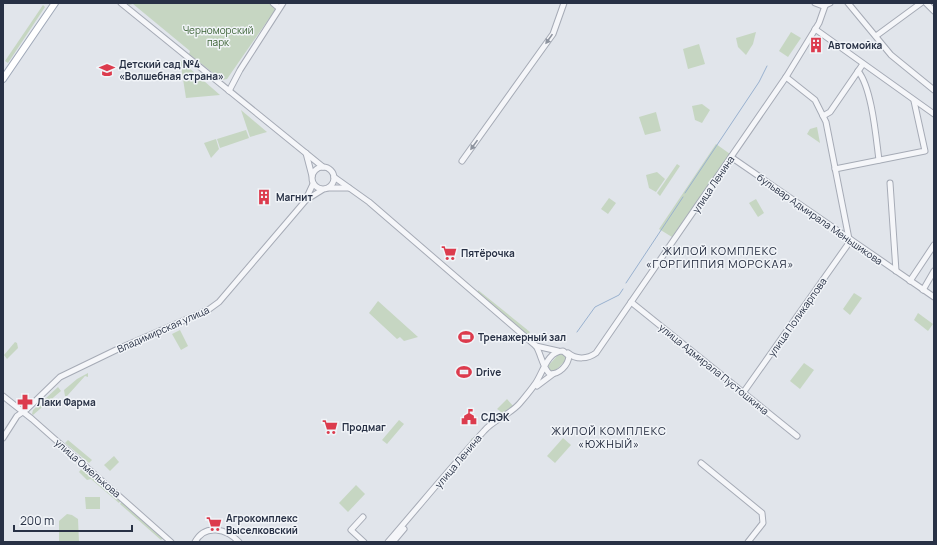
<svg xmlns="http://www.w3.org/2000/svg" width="937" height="545" font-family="Manrope,sans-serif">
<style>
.green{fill:#c6d6c2}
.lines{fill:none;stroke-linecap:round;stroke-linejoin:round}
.stream{stroke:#99b1cf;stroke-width:1}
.minor-casing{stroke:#a6abb6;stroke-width:7}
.major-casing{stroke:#9fa8b8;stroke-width:8}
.minor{stroke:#f5f6f9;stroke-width:5}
.major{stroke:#fff;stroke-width:6}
.oneway{fill:#8e949f}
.labels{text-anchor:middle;stroke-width:3;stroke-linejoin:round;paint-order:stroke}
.park-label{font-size:10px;fill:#3b6234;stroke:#f1f4f8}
.poi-label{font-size:10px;font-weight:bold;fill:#283145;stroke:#f1f4f8;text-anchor:start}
.street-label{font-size:10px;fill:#283145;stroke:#f1f4f8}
.neighbourhood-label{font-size:11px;letter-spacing:1px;fill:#1a2236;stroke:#f1f4f8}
</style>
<rect width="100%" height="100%" fill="#e1e5eb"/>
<g class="green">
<path d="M127,3H270L274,5L275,10L227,79L222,80L189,54L190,51L133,4L129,5Z"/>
<path d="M43,5L45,7L8,63L5,61Z"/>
<path d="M756,32L753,44L746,55L738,47L736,38Z"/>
<path d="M791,32L801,38L788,57L779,51Z"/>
<path d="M699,44L705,64L688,69L683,49Z"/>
<path d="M180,60L220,95L186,98Z"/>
<path d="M702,104L710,110L702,123L695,120L692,106Z"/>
<path d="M241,110L267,132L250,137Z"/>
<path d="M656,112L661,131L645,135L639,117Z"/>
<path d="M817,127L820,143L807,134L810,129Z"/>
<path d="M246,130L249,138L220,148L217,139Z"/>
<path d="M216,139L219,149L211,158L204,143Z"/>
<path d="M716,144L730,154L672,237L659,229Z"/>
<path d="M677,164L680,166L660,196L657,193Z"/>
<path d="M657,172L665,179L656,192L649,188L646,175Z"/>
<path d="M609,198L616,203L608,214L601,209Z"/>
<path d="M756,199L764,213L758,217L749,203Z"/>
<path d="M478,290L530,332L528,335L478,293Z"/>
<path d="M854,293L862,298L850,315L843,309Z"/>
<path d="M378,301L418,337L404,341L400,337L397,339L369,313Z"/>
<path d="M918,313L933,324L928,331L914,320Z"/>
<path d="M180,330L188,346L181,350L172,334Z"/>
<path d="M15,342L17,343L18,348L7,359L4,355Z"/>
<path d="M563,353L567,356L566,360L555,371L551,373L548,366L558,355Z"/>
<path d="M804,363L814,370L800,389L790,381Z"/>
<path d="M88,373V377L85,376L67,396H65L64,390L77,379Z"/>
<path d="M58,387L61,391L33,415L32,414L33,410Z"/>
<path d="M507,399L514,407L467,447L472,438L475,439L500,411L497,409Z"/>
<path d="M399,420L404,424L387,444L382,440Z"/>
<path d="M563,438L571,445L555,463L547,456Z"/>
<path d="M68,440L92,460L89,463L65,443Z"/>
<path d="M114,456L119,462L110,471L104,465Z"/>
<path d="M83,467L122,499L119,503L91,479L87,480L79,472Z"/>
<path d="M356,485L365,494L348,512L339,503Z"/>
<path d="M85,497H100V509H86Z"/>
<path d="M123,500L164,537L161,540L120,504Z"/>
<path d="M67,514L72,515L78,519L79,542H59V521Z"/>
</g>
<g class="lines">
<g class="stream">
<path d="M685,193L759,82L767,66"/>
<path d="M626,283L683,197"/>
<path d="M577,332L595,307L619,295L623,289"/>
</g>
<defs>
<g id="minor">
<path d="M121,3L323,167"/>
<path d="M273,3L279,8"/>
<path d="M815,3L823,6L830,3"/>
<path d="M848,3L891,55L934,90"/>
<path d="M926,3L934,11"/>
<path d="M815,29L934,114"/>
<path d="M876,36L921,3"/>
<path d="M858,71C872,88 876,138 879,160"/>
<path d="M786,77L815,100L826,122L849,239"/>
<path d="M229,91L240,70L283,3"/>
<path d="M823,116L830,112L863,64"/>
<path d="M306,153L312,176"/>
<path d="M731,157L934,297"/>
<path d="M462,161L553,34L564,3"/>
<circle cx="323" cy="178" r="11"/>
<path d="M835,169L925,151L914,101"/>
<path d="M334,177L369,202L536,346C541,354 543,369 550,374C559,374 568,366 569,356L563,351C547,351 543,373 535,384C531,390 525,397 520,403C510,415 494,419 484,431C451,467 420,505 388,542"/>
<path d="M890,183L896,271"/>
<path d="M329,188H349"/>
<path d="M306,199L313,184"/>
<path d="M910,281L934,245"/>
<path d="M923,290L934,271"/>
<path d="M631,302L797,436"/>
<path d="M536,346L558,351"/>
<path d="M568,353C576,360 588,359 596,353L786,77L819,23L825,6"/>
<path d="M537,386L553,374"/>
<path d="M743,393L851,240"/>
<path d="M3,396L32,419L171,542"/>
<path d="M3,438L17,416L27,409L60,377L118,349L208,310L219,302L306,200L322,190"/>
<path d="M701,463L762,513L763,523L748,542"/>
<path d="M363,517L351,530L364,542"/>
<path d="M195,542C205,523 227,529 239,542"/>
<path d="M393,542L404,529"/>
</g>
<path id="major" d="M3,79L55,3"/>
</defs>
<use href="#minor" class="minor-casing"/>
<use href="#major" class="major-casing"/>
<use href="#minor" class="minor"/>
<use href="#major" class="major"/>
</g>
<defs><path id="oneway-solid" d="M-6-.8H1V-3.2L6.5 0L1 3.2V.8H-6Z"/></defs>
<g class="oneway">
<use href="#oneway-solid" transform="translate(549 39) rotate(125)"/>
<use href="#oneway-solid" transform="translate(474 145) rotate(126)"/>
</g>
<defs>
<symbol id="building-bare" viewBox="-9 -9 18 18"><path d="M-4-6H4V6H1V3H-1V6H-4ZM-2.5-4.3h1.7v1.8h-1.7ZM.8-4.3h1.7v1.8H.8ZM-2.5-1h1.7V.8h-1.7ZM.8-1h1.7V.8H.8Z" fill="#dc3b4d" stroke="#f1f4f8" stroke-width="2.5" paint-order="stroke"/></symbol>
<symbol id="school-bare" viewBox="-9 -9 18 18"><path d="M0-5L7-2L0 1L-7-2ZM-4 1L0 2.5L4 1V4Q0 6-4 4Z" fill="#dc3b4d" stroke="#f1f4f8" stroke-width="2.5" paint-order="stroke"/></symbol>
<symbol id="supermarket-bare" viewBox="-9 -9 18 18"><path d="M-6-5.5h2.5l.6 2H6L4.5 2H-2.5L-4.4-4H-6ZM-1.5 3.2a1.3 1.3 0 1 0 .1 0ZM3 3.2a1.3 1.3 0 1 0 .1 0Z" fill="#dc3b4d" stroke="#f1f4f8" stroke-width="2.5" paint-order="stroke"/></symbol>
<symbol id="stadium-bare" viewBox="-9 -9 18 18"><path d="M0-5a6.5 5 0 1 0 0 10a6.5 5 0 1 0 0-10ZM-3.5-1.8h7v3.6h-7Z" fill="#dc3b4d" stroke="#f1f4f8" stroke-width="2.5" paint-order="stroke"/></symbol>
<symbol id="pharmacy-bare" viewBox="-9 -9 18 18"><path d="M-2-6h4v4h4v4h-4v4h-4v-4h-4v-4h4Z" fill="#dc3b4d" stroke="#f1f4f8" stroke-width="2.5" paint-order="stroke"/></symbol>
<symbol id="civic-bare" viewBox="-9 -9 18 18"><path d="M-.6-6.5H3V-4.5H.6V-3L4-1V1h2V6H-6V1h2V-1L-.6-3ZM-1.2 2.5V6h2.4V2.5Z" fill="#dc3b4d" stroke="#f1f4f8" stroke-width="2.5" paint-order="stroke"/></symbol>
</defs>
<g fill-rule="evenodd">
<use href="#building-bare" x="805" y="34" width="22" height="22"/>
<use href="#school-bare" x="96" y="59" width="22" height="22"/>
<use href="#building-bare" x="253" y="186" width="22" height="22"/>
<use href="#supermarket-bare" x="438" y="242" width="22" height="22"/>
<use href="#stadium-bare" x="455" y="326" width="22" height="22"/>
<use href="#stadium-bare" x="453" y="361" width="22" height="22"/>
<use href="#pharmacy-bare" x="14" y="391" width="22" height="22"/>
<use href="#civic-bare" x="458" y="406" width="22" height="22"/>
<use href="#supermarket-bare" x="319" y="416" width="22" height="22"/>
<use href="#supermarket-bare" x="203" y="513" width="22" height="22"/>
</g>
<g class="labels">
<g class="park-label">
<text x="218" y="34">Черноморский<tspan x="218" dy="12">парк</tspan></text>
</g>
<g class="poi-label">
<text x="828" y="49">Автомойка</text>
<text x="119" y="68">Детский сад №4<tspan x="119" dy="12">«Волшебная страна»</tspan></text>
<text x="276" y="201">Магнит</text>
<text x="461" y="257">Пятёрочка</text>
<text x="478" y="341">Тренажерный зал</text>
<text x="476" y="376">Drive</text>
<text x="37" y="406">Лаки Фарма</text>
<text x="481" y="421">СДЭК</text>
<text x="342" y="431">Продмаг</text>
<text x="226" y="522">Агрокомплекс<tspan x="226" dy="12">Выселковский</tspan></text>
</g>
<g class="street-label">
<text transform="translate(713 184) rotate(-56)" y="4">улица Ленина</text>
<text transform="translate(820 219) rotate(35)" y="4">бульвар Адмирала Меньшикова</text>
<text transform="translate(797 317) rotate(-55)" y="4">улица Поликарпова</text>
<text transform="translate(163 329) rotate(-24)" y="4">Владимирская улица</text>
<text transform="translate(714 369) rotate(39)" y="4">улица Адмирала Пустошкина</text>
<text transform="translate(458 461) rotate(-50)" y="4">улица Ленина</text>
<text transform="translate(88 468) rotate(41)" y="4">улица Омелькова</text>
</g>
<g class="neighbourhood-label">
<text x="720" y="255">ЖИЛОЙ КОМПЛЕКС<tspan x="720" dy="13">«ГОРГИППИЯ МОРСКАЯ»</tspan></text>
<text x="609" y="435">ЖИЛОЙ КОМПЛЕКС<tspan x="609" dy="13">«ЮЖНЫЙ»</tspan></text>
</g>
</g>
<rect width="937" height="545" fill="none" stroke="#283145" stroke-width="8"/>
<path d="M14 525v6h118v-6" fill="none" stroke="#283145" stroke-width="2"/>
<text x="20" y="525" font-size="12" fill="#283145" stroke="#f1f4f8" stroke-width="3" paint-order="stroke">200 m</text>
</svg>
